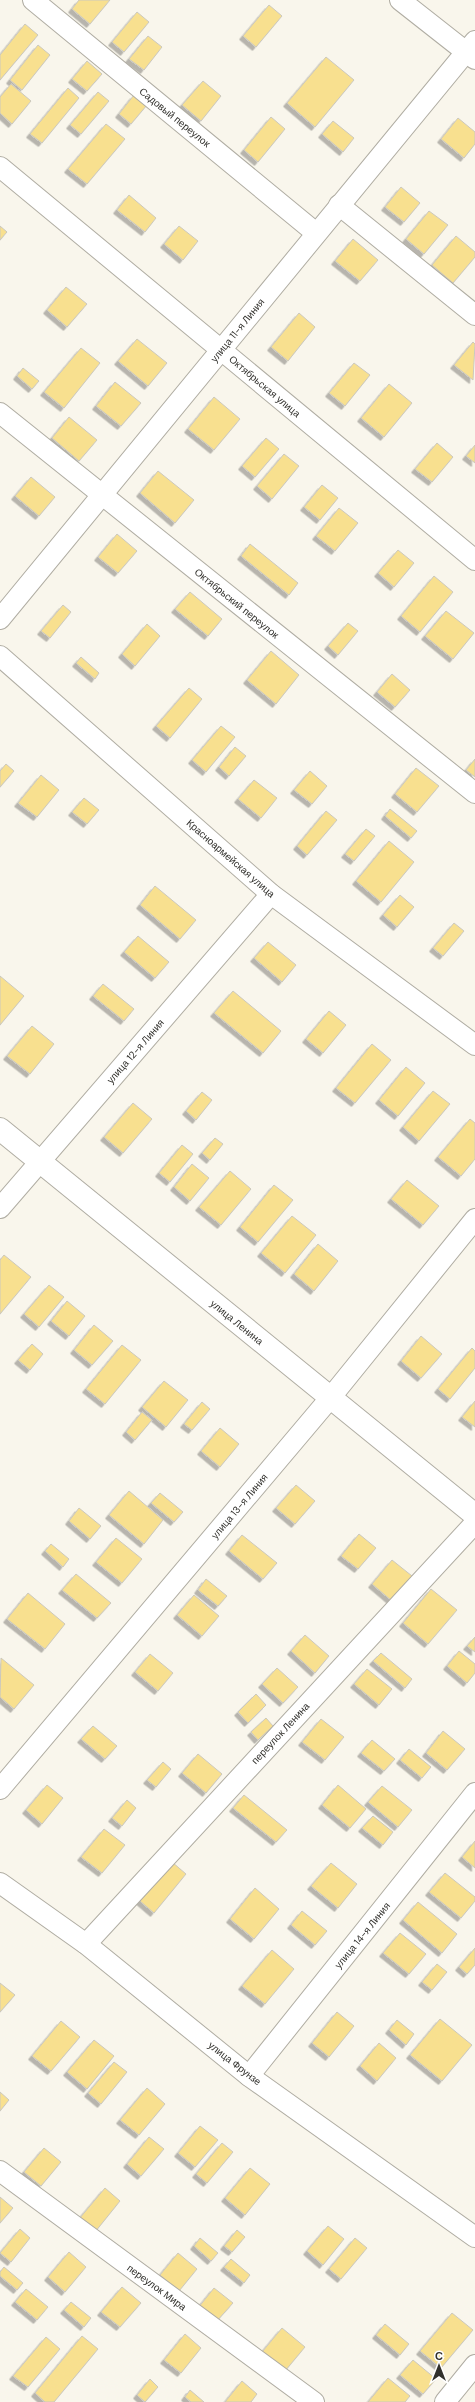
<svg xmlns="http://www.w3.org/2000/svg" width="475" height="2402" font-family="'DM Sans',sans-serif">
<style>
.building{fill:#f8e08f;stroke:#cbc8be;filter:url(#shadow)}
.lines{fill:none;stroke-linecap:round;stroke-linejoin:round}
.minor-casing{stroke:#b0ada3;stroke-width:22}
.secondary-casing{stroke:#b0ada3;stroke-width:24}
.minor{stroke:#fff;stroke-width:20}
.secondary{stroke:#fff;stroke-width:22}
.labels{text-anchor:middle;stroke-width:3;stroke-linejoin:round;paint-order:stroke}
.street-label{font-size:10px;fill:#31302c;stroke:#fff}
</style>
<defs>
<filter id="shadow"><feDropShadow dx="-3.5" dy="3.5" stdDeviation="0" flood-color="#0004"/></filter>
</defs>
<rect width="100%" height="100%" fill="#f9f6ec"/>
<g class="building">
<path d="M79,0H110L90,24L72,9Z"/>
<path d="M269,5L282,16L256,47L243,36Z"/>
<path d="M137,12L149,22L124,52L112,42Z"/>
<path d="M25,24L38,35L0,80V55Z"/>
<path d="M148,36L162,47L144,70L129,59Z"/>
<path d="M38,45L50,55L22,90L10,80Z"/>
<path d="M326,57L354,80L315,127L287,103Z"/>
<path d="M87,61L102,74L87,91L72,79Z"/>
<path d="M203,81L221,96L201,121L182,105Z"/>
<path d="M11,84L31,101L12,124L0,113V97Z"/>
<path d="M68,88L79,98L42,143L30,134Z"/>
<path d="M98,92L109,101L81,134L70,125Z"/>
<path d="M134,95L147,105L131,124L119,114Z"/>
<path d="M271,117L285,129L258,162L244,150Z"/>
<path d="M458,118L475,132V144L464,158L441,139Z"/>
<path d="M333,121L354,138L343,152L322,134Z"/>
<path d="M106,124L125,139L87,184L68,169Z"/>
<path d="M401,187L420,203L404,222L385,207Z"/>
<path d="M129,195L156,218L145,232L117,210Z"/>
<path d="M429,211L448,225L424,254L406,239Z"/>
<path d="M0,226L7,232L0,240Z"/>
<path d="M179,226L198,241L183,260L164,244Z"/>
<path d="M456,236L475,252V257L453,283L432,265Z"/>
<path d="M353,239L378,260L360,281L335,261Z"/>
<path d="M66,287L87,304L67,327L47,310Z"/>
<path d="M299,313L315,327L288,361L271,347Z"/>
<path d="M137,339L167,363L148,386L118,361Z"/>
<path d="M473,342L475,344L473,380L454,365Z"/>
<path d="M81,348L100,363L64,408L44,392Z"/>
<path d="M354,363L370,375L345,406L329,393Z"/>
<path d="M23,368L39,381L32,389L17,376Z"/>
<path d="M115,382L141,403L121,426L96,406Z"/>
<path d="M389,384L412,403L384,437L361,418Z"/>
<path d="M214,397L240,419L214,450L188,429Z"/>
<path d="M69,417L97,440L79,461L52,438Z"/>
<path d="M266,438L279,449L255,477L242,466Z"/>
<path d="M437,443L453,457L432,482L415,469Z"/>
<path d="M475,445V463L466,456Z"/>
<path d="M284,454L299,466L272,499L257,486Z"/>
<path d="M158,471L194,500L175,523L140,493Z"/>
<path d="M31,477L55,497L39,516L15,496Z"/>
<path d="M322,485L338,498L320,520L304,507Z"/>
<path d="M339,508L358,523L335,551L316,536Z"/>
<path d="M117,534L137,551L118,573L98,557Z"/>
<path d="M250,544L298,583L289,595L241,556Z"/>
<path d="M398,550L414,563L394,587L378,573Z"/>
<path d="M434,576L453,592L420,632L401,616Z"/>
<path d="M190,592L222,619L208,636L175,609Z"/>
<path d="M63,605L71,612L50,638L41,631Z"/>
<path d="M446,611L474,633L453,659L425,636Z"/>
<path d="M348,623L358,631L338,655L328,646Z"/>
<path d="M147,624L160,636L135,666L122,654Z"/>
<path d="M271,651L299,675L276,704L247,680Z"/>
<path d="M81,657L99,673L95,679L76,663Z"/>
<path d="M392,674L410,690L395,707L377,692Z"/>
<path d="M189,688L202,699L170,738L156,726Z"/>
<path d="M221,726L235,737L206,772L192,760Z"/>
<path d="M235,747L246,756L229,776L219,767Z"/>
<path d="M475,759V777L466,770Z"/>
<path d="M6,764L14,771L0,787V771Z"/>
<path d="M416,768L439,786L417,812L395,794Z"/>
<path d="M310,771L327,786L312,804L294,790Z"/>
<path d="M41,775L59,790L37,817L18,803Z"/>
<path d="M254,780L277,798L261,818L238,799Z"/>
<path d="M84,798L99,810L87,824L72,812Z"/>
<path d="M390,809L417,831L411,838L385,816Z"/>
<path d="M326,811L337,820L307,855L297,846Z"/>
<path d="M366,829L375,836L354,861L345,854Z"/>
<path d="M389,841L414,862L381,902L356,881Z"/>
<path d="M155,886L196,920L180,939L140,905Z"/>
<path d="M400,895L414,907L397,927L383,915Z"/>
<path d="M454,923L464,931L443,956L433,948Z"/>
<path d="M138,936L169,962L155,978L124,952Z"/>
<path d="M268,942L296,965L282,982L254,958Z"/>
<path d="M0,976L24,996L0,1025Z"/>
<path d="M103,984L134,1009L124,1021L93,996Z"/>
<path d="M233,991L281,1031L263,1053L214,1013Z"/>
<path d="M329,1011L346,1025L323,1053L306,1039Z"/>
<path d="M32,1026L54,1044L30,1074L7,1056Z"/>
<path d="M372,1044L391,1060L355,1103L336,1088Z"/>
<path d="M406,1067L425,1083L398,1116L379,1100Z"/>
<path d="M433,1091L450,1104L419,1141L403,1127Z"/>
<path d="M202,1092L212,1100L196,1120L186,1111Z"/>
<path d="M133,1103L152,1119L123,1153L104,1137Z"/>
<path d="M470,1119L475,1123V1159L461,1176L438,1157Z"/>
<path d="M215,1138L223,1144L210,1160L202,1153Z"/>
<path d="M182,1145L193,1154L170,1182L159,1173Z"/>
<path d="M192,1164L209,1178L190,1201L174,1187Z"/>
<path d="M230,1171L251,1189L221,1225L199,1207Z"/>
<path d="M407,1180L439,1206L423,1225L391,1199Z"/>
<path d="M274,1185L293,1200L258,1242L240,1227Z"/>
<path d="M292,1216L316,1235L285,1273L261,1253Z"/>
<path d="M318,1244L338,1261L314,1291L294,1274Z"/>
<path d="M4,1255L31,1277L0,1314V1260Z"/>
<path d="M49,1285L64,1297L39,1327L24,1314Z"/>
<path d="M67,1301L85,1316L69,1336L51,1321Z"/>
<path d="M94,1325L113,1341L92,1365L74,1350Z"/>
<path d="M421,1336L442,1354L421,1378L401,1361Z"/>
<path d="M32,1344L43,1354L30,1370L18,1360Z"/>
<path d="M122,1345L141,1360L105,1404L86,1389Z"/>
<path d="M472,1348L475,1351V1368L450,1399L438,1389Z"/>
<path d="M164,1381L188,1400L166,1427L142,1407Z"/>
<path d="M475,1401V1427L462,1417Z"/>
<path d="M202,1402L210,1409L192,1430L184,1424Z"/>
<path d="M142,1412L152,1420L135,1440L126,1432Z"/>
<path d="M220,1428L239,1444L220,1467L201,1451Z"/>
<path d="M296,1485L315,1501L295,1524L276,1508Z"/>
<path d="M129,1491L163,1520L144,1544L109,1515Z"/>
<path d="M160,1493L183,1512L174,1522L151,1503Z"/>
<path d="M79,1508L101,1526L90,1539L69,1521Z"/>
<path d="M359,1534L376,1548L358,1569L341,1556Z"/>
<path d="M242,1535L277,1563L263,1579L229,1551Z"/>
<path d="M116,1538L142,1559L122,1583L96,1562Z"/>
<path d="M51,1544L69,1559L63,1567L45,1551Z"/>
<path d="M392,1560L412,1576L392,1601L372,1584Z"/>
<path d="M76,1574L111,1603L97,1618L62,1590Z"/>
<path d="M206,1579L227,1596L218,1606L198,1590Z"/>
<path d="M431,1589L457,1610L428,1644L403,1623Z"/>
<path d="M28,1593L65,1624L45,1649L7,1619Z"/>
<path d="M194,1595L219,1616L202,1636L177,1615Z"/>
<path d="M305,1635L329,1656L315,1673L291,1651Z"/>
<path d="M475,1637V1652L467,1646Z"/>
<path d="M459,1651L475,1664V1673L467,1683L447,1666Z"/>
<path d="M381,1653L412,1679L405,1688L373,1661Z"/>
<path d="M150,1654L173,1673L158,1691L135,1672Z"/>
<path d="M1,1658L34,1685L14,1709L0,1697Z"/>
<path d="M277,1668L298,1687L283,1703L262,1684Z"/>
<path d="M367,1669L392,1689L379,1705L354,1684Z"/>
<path d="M256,1694L266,1705L248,1723L238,1712Z"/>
<path d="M266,1718L273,1726L258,1740L251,1732Z"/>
<path d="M321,1719L344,1737L325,1760L302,1742Z"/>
<path d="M93,1726L117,1746L105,1759L81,1739Z"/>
<path d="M443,1731L465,1749L447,1770L426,1753Z"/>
<path d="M372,1740L395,1759L384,1771L361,1753Z"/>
<path d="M409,1749L431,1767L422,1778L400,1760Z"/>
<path d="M198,1754L222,1774L206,1793L182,1773Z"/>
<path d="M163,1762L171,1769L156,1787L147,1780Z"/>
<path d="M47,1785L63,1798L42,1824L26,1810Z"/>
<path d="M338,1785L366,1809L350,1828L322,1805Z"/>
<path d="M382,1786L412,1810L398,1827L368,1802Z"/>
<path d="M244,1795L287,1830L276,1842L233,1808Z"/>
<path d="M127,1800L136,1808L122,1826L112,1818Z"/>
<path d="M373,1816L393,1832L383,1845L362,1828Z"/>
<path d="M104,1829L125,1845L102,1873L81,1857Z"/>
<path d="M475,1841V1868L462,1857Z"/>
<path d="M172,1862L186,1874L154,1913L140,1901Z"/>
<path d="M331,1863L357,1884L338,1908L311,1886Z"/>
<path d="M445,1873L475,1897V1901L461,1918L429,1892Z"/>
<path d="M255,1888L279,1909L254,1939L230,1919Z"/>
<path d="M418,1902L457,1934L442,1953L403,1920Z"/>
<path d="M302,1911L327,1931L315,1945L291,1925Z"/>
<path d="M400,1933L426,1954L409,1974L383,1953Z"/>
<path d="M475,1948V1965L467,1974L459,1967Z"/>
<path d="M272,1950L294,1969L265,2004L242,1986Z"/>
<path d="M437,1964L447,1972L432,1990L422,1982Z"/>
<path d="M0,1983L15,1995L0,2012Z"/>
<path d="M337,2012L354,2026L329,2057L312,2043Z"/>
<path d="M440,2019L472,2045L442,2081L410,2055Z"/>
<path d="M397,2020L414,2034L406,2045L389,2030Z"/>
<path d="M61,2021L80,2037L51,2071L32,2056Z"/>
<path d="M94,2040L114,2056L87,2089L67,2072Z"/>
<path d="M379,2043L396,2058L377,2081L360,2066Z"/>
<path d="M114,2062L127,2072L101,2104L88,2093Z"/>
<path d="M147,2088L165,2104L139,2135L120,2120Z"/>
<path d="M0,2092L9,2100L0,2111Z"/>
<path d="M200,2126L218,2140L195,2167L178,2153Z"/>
<path d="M149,2137L164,2149L141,2176L127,2164Z"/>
<path d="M222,2143L233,2152L207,2183L196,2174Z"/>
<path d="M44,2148L61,2162L41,2186L24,2172Z"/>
<path d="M250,2168L270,2184L245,2215L225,2198Z"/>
<path d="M105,2188L120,2201L95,2232L79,2219Z"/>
<path d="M0,2197L13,2208L0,2223Z"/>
<path d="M328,2226L344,2239L323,2265L307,2251Z"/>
<path d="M20,2229L30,2238L11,2262L0,2253Z"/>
<path d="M237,2230L245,2237L232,2252L224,2246Z"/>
<path d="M200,2238L218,2253L211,2261L194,2246Z"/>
<path d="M355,2238L367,2248L341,2279L329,2269Z"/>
<path d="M69,2252L86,2267L65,2292L48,2277Z"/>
<path d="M178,2253L197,2269L179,2291L160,2275Z"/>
<path d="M231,2259L250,2275L244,2283L224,2267Z"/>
<path d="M4,2267L23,2283L17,2290L0,2276V2272Z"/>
<path d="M122,2287L141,2303L120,2327L101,2312Z"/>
<path d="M214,2288L233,2303L216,2322L198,2308Z"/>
<path d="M26,2289L48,2307L37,2320L15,2302Z"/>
<path d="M71,2302L91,2318L84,2327L64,2310Z"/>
<path d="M452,2313L473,2330L441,2368L420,2351Z"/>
<path d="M385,2324L409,2344L400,2355L376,2335Z"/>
<path d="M282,2328L305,2347L285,2371L262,2352Z"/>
<path d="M185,2334L201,2348L181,2373L164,2360Z"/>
<path d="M82,2336L98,2349L54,2402H45L35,2393Z"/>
<path d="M46,2337L60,2349L28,2387L13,2376Z"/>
<path d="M413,2360L436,2379L423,2394L400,2375Z"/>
<path d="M388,2378L410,2396L405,2402H368Z"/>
<path d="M150,2379L158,2387L145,2402L137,2395Z"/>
<path d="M242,2381L257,2394L251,2402H225Z"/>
<path d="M190,2390L204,2402H191L185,2397Z"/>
</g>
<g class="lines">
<defs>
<g id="minor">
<path d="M33,0L316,233"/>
<path d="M400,0L475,59"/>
<path d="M0,167L475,560"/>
<path d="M339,205L475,315"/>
<path d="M0,413L475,793"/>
<path d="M0,619L475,41"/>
<path d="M0,656L271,894L475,1045"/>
<path d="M0,1208L271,894"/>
<path d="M0,1789L331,1397L475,1219"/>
<path d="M0,1883L86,1944L249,2076L475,2237"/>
<path d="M86,1944L475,1523"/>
<path d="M249,2076L475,1793"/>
<path d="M0,2171L314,2402"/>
<path d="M445,2402L475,2365"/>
</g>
<path id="secondary" d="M0,1129L475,1515"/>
</defs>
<use href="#minor" class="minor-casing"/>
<use href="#secondary" class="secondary-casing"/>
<use href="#minor" class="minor"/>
<use href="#secondary" class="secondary"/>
</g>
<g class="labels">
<g class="street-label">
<text transform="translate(175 117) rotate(39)" y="4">Садовый переулок</text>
<text transform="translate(237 330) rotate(-51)" y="4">улица 11-я Линия</text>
<text transform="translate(265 386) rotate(40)" y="4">Октябрьская улица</text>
<text transform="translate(237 603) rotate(39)" y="4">Октябрьский переулок</text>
<text transform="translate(231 858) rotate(41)" y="4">Красноармейская улица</text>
<text transform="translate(135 1051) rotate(-49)" y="4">улица 12-я Линия</text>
<text transform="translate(237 1322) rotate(39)" y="4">улица Ленина</text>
<text transform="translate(239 1506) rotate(-50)" y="4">улица 13-я Линия</text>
<text transform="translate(280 1733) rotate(-47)" y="4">переулок Ленина</text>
<text transform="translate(362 1935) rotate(-51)" y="4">улица 14-я Линия</text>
<text transform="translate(235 2063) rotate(38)" y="4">улица Фрунзе</text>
<text transform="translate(157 2287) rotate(36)" y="4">переулок Мира</text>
</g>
</g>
<g transform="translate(439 2366)" stroke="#ffffff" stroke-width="3" paint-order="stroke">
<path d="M0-3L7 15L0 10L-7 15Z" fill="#31302c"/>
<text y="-6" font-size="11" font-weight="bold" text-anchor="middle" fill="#31302c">С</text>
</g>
</svg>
